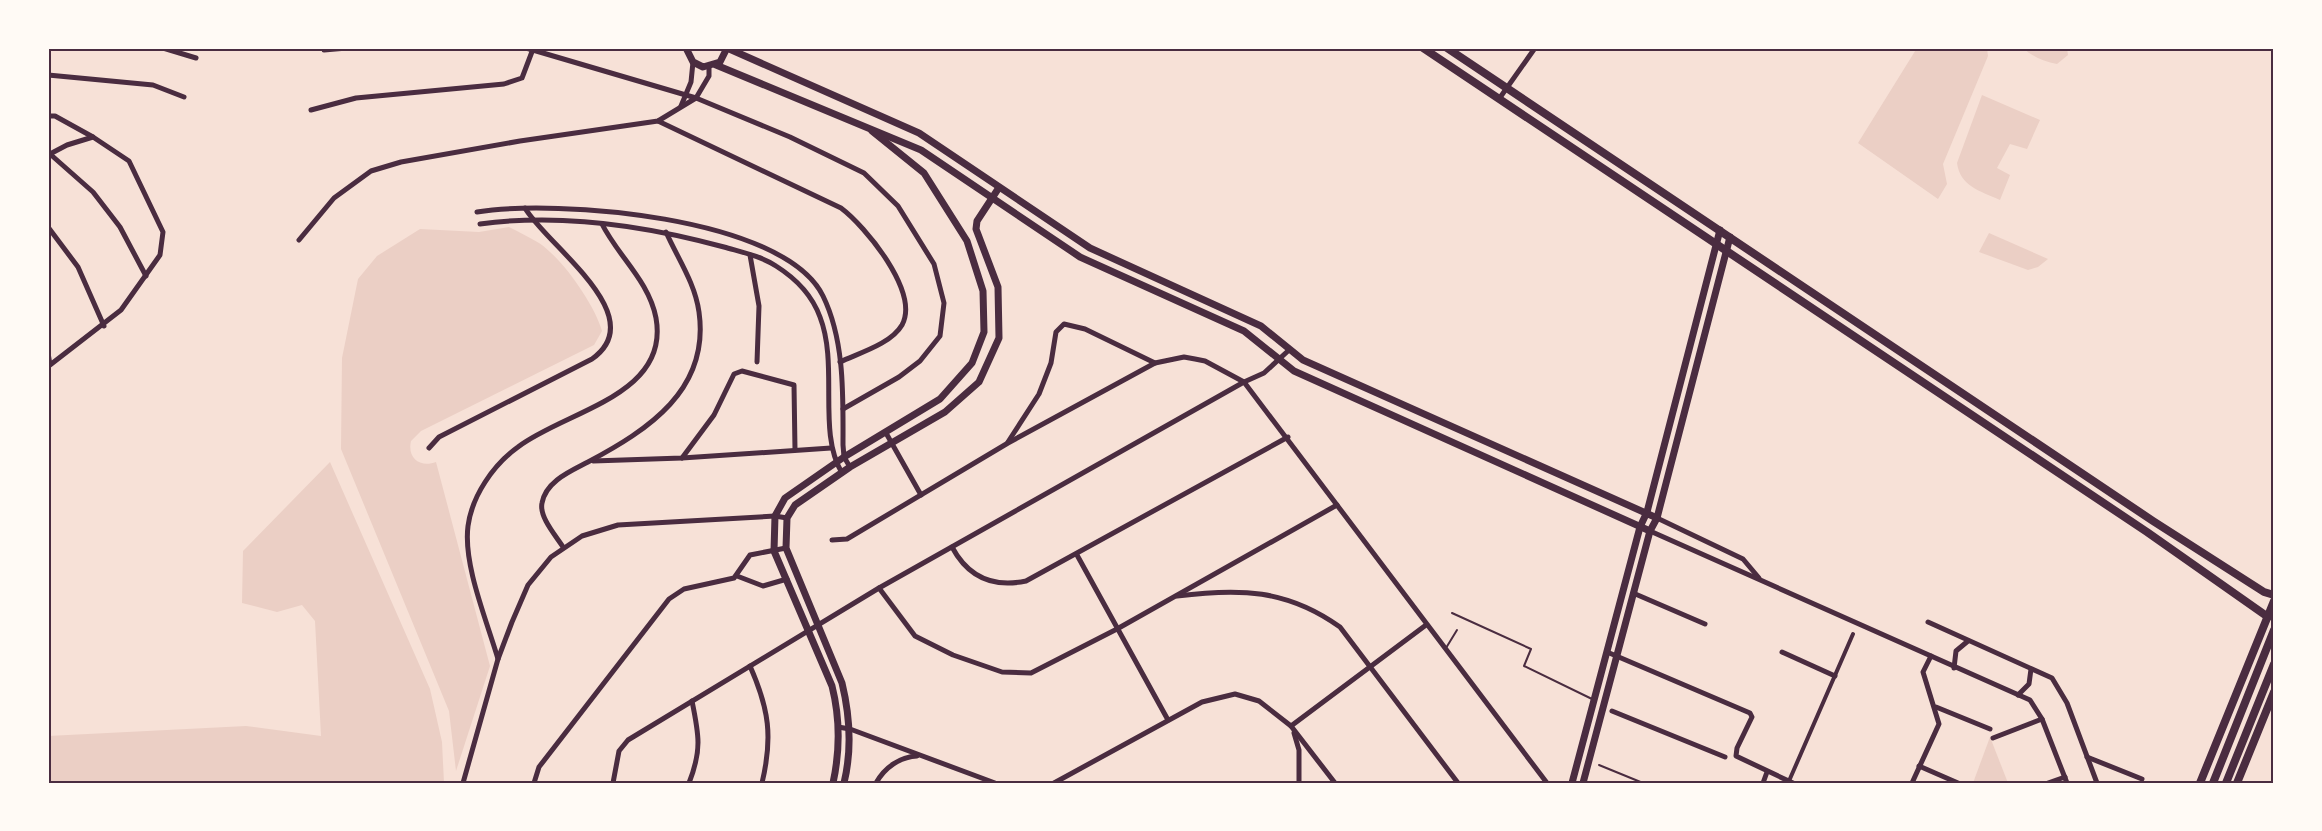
<svg xmlns="http://www.w3.org/2000/svg" width="2322" height="831" font-family="'Source Sans 3',sans-serif">
<style>
.green{fill:#ebcfc5}
.lines{fill:none;stroke-linecap:round;stroke-linejoin:round}
.service{stroke:#4a2c40;stroke-width:2}
.pedestrian{stroke:#4a2c40;stroke-width:4}
.minor{stroke:#4a2c40;stroke-width:5}
.tertiary{stroke:#4a2c40;stroke-width:7}
.secondary{stroke:#4a2c40;stroke-width:8}
.primary{stroke:#4a2c40;stroke-width:8}
.neatline{fill:none;stroke:#4a2c40;stroke-width:2}
</style>
<rect width="100%" height="100%" fill="#f7e1d7"/>
<g class="green">
<path d="M1917,48H1987L1988,56L1943,164L1947,184L1938,199L1858,143Z"/>
<path d="M2023,48H2067L2068,55L2057,64C2044,62 2033,57 2023,48Z"/>
<path d="M1982,95L2040,120L2027,149L2010,144L1997,168L2010,175L2000,200C1980,191 1960,186 1957,163Z"/>
<path d="M509,227C519,232 529,237 539,243C562,258 595,305 602,331L594,345L421,431L411,441C407,458 420,468 436,462L490,666L456,771L449,711L341,449L342,358L358,279L377,256L420,229L479,232Z"/>
<path d="M1989,233L2048,259L2038,267L2028,270L1979,252Z"/>
<path d="M330,462L430,689L442,742L444,783H48V736L246,726L321,736L315,621L302,605L277,612L242,603L243,551Z"/>
<path d="M1990,737L2008,783H1973Z"/>
</g>
<g class="lines">
<g class="service">
<path d="M1452,613L1531,649L1524,666L1592,699"/>
<path d="M1446,648L1457,630"/>
<path d="M1599,765L1643,783"/>
</g>
<path class="pedestrian" d="M1789,781L1853,634"/>
<g class="minor">
<path d="M163,48L196,58"/>
<path d="M526,48L696,98L790,137L864,173L898,206L934,264L944,303L940,336L920,361L899,377L843,409"/>
<path d="M324,50L347,48"/>
<path d="M48,75L153,85L184,97"/>
<path d="M1499,99L1535,48"/>
<path d="M681,106L691,82L693,62"/>
<path d="M311,110L356,98L504,84L522,78L533,49"/>
<path d="M48,116H55L93,137L129,161L163,232L160,255L121,310L50,365L48,353"/>
<path d="M658,121L841,208C865,226 920,292 902,325C891,344 859,353 840,362"/>
<path d="M50,154L93,192L120,227L146,276"/>
<path d="M48,155L67,145L93,137"/>
<path d="M477,212C555,199 784,216 823,296C845,341 843,397 843,445L844,457L850,467"/>
<path d="M480,224C560,213 647,226 724,247C741,252 761,256 776,266C795,278 812,295 820,317C839,366 817,432 842,473"/>
<path d="M48,227L78,267L104,326"/>
<path d="M299,240L334,198L371,171L401,162L520,141L658,121L696,98L709,76V67"/>
<path d="M750,255L759,306L757,362"/>
<path d="M886,433L921,495"/>
<path d="M1008,442L1039,394L1051,363L1056,332L1064,324L1085,329L1155,363"/>
<path d="M429,448L439,437L592,359C653,316 546,245 525,208"/>
<path d="M682,458L714,415L734,374L742,371L794,385L795,450"/>
<path d="M593,461L682,458L831,448"/>
<path d="M1657,518L1743,559L1759,578"/>
<path d="M1650,531L2030,700L2042,719L2067,783"/>
<path d="M832,540L847,539L1008,443L1155,363L1184,357L1195,359L1205,361L1244,382L1547,783"/>
<path d="M563,547C556,536 539,517 542,503C546,481 571,471 588,462C648,430 710,390 699,312C695,283 678,259 666,232"/>
<path d="M952,547C968,577 993,588 1026,581L1288,437"/>
<path d="M1077,555L1168,720"/>
<path d="M737,576L763,586L787,579"/>
<path d="M879,588L915,636L953,655L1002,672L1031,673L1117,629L1337,505"/>
<path d="M1633,593L1705,624"/>
<path d="M1177,596C1239,588 1287,589 1340,627L1458,783"/>
<path d="M1928,622L2052,678L2067,703L2097,783"/>
<path d="M1607,652L1750,713L1752,717L1737,748L1736,756L1793,783"/>
<path d="M1782,652L1835,676"/>
<path d="M498,659C487,621 463,565 468,526C472,496 493,465 518,447C565,411 670,396 656,318C649,281 618,256 602,224"/>
<path d="M750,666C769,709 773,737 762,783"/>
<path d="M1954,668L1956,651L1968,641"/>
<path d="M2018,695L2029,684L2031,669"/>
<path d="M1936,707L1990,729"/>
<path d="M1612,711L1725,757"/>
<path d="M1291,726L1426,625"/>
<path d="M838,727L850,729L995,783"/>
<path d="M1294,733L1299,750V783"/>
<path d="M1993,738L2042,719"/>
<path d="M2087,757L2142,779"/>
<path d="M1919,766L1958,783"/>
<path d="M463,783L498,659L512,622L528,585L551,557L582,536L618,525L775,516L787,518"/>
<path d="M534,783L539,767L669,599L684,589L734,578L750,555L786,548"/>
<path d="M613,783L619,751L628,740L879,588L1244,382L1264,373L1289,350"/>
<path d="M689,783C702,750 699,735 692,701"/>
<path d="M876,783C885,767 900,757 917,756"/>
<path d="M1054,783L1202,702L1235,694L1259,701L1291,726L1335,783"/>
<path d="M1763,783L1767,772"/>
<path d="M1912,783L1939,724L1923,672L1931,656"/>
<path d="M2048,783L2065,777"/>
</g>
<g class="tertiary">
<path d="M686,48L693,62L703,67L720,62L727,48"/>
<path d="M727,48L919,133L1090,248L1261,326L1303,360L1657,518"/>
<path d="M716,65L921,150L1080,257L1244,331L1294,371L1650,531"/>
<path d="M833,783C840,751 840,718 832,686L774,551L775,516L785,498L844,457L940,399L972,363L984,332L983,291L967,241L924,173L872,131"/>
<path d="M844,783C852,750 850,716 842,683L786,548L787,518L795,505L850,467L945,412L979,382L999,338L998,287L976,229L977,221L998,189"/>
<path d="M1572,783L1640,527L1647,512L1720,230"/>
<path d="M1583,783L1650,531L1657,518L1730,237"/>
</g>
<g class="secondary">
<path d="M1423,48L2147,532L2268,617"/>
<path d="M1447,48L2153,521L2264,592L2274,595"/>
<path d="M2200,783L2274,601"/>
<path d="M2237,783L2274,692"/>
</g>
<g class="primary">
<path d="M2213,783L2274,630"/>
<path d="M2226,783L2274,664"/>
</g>
</g>
<rect width="2322" height="831" fill="none" stroke="#fffaf5" stroke-width="99"/>
<rect x="50" y="50" width="2222" height="732" class="neatline"/>
</svg>
